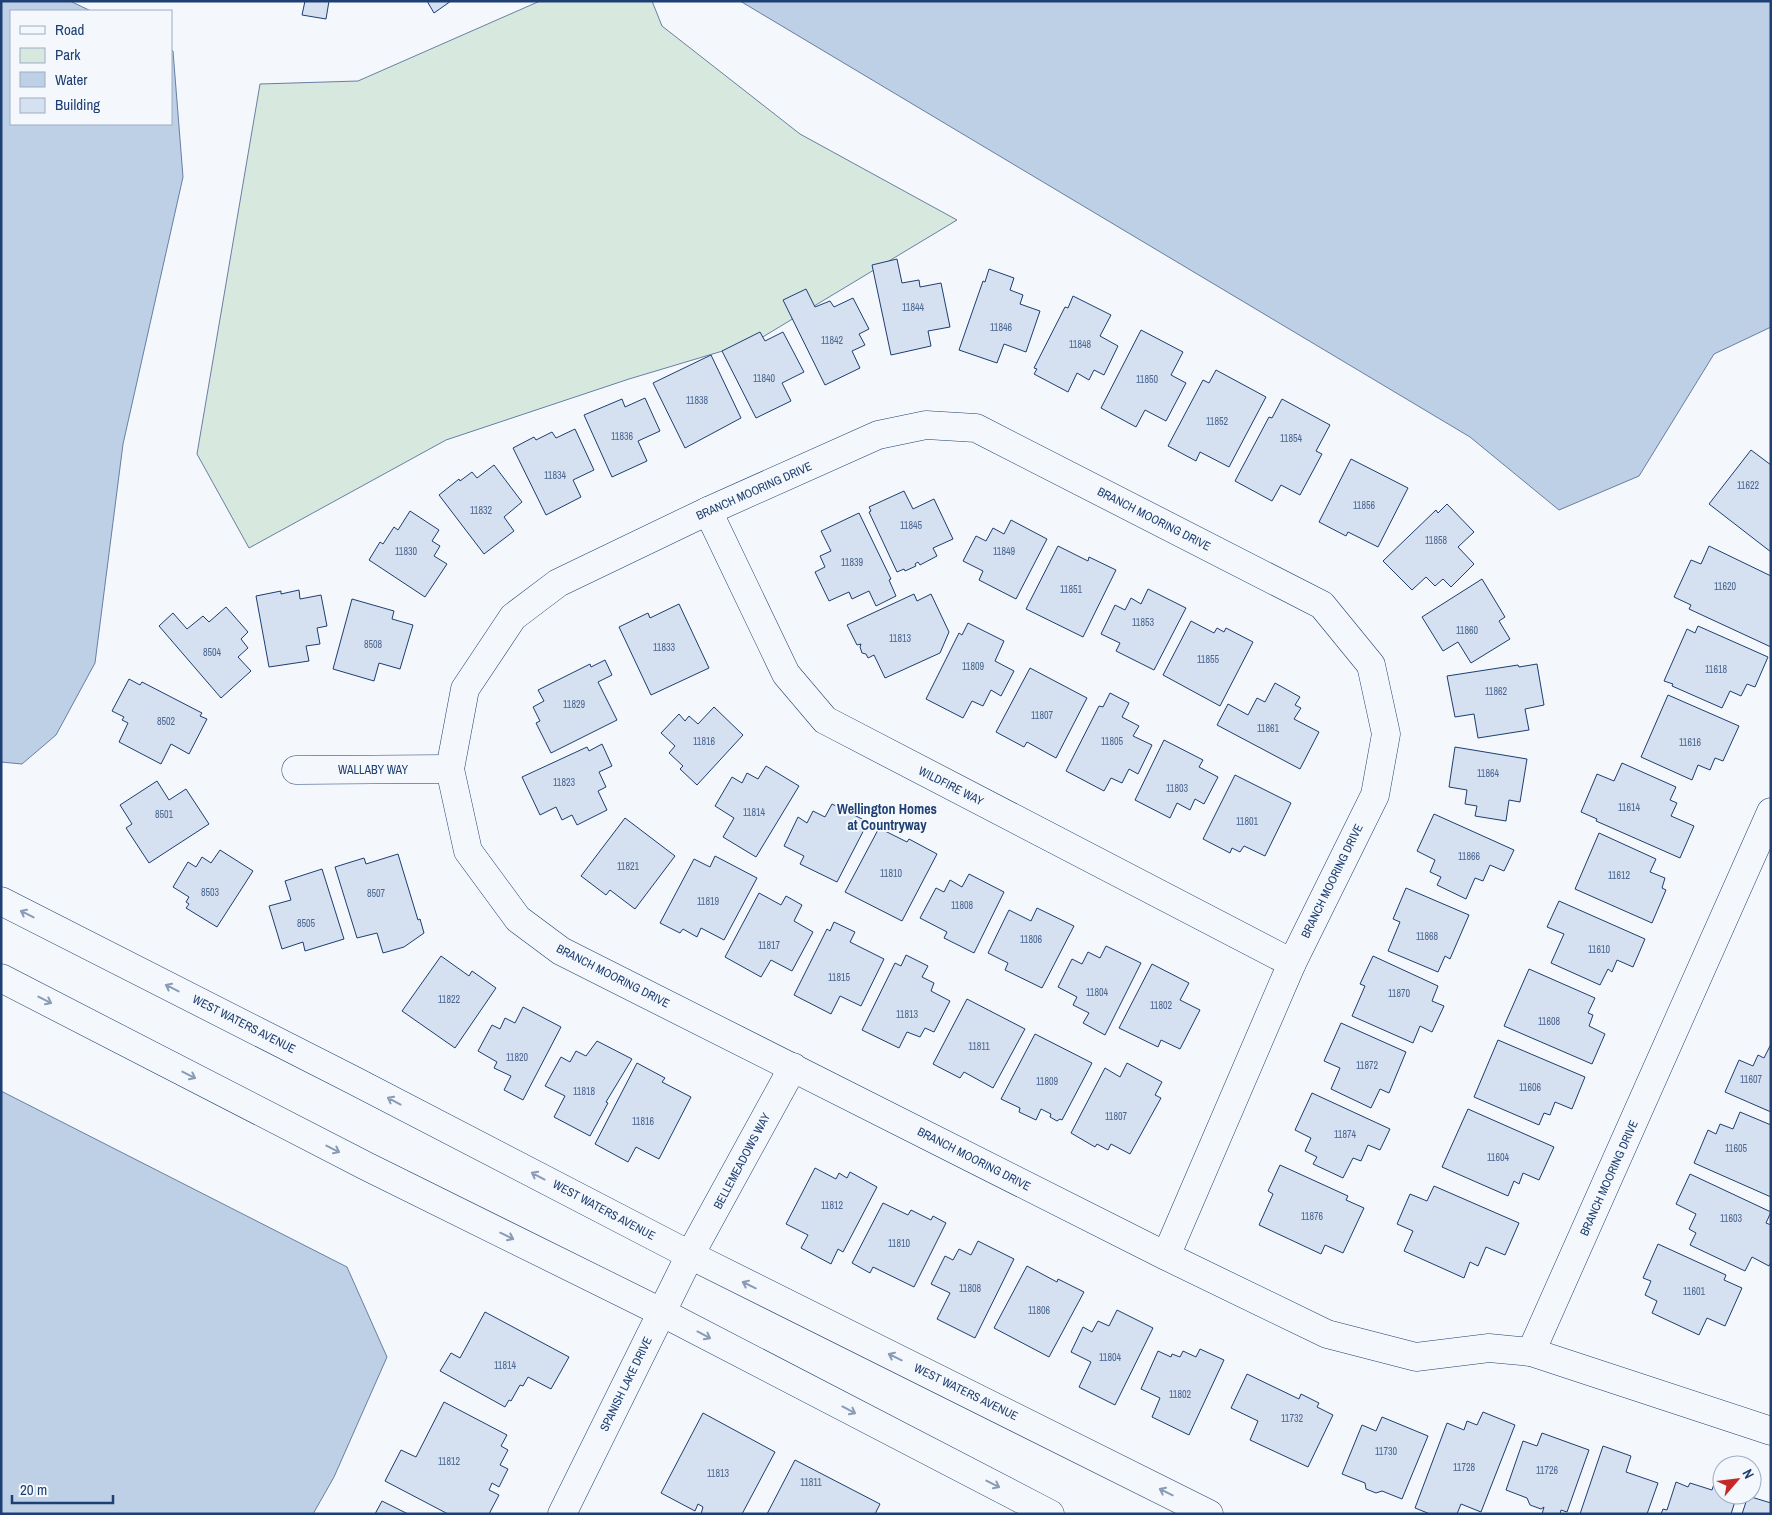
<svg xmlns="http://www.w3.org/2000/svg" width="1772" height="1515" font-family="'Archivo Narrow',sans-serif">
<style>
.green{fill:#d7e8df;stroke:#687fa3}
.water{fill:#bed0e5;stroke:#687fa3}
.building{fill:#d5e0f0;stroke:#1d3f73}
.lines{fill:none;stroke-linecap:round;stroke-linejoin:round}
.minor-casing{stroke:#1d3f73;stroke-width:29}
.tertiary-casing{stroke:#1d3f73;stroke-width:29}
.minor{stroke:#f4f7fb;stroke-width:28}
.tertiary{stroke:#f4f7fb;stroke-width:28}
.oneway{stroke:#889bb7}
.labels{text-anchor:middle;stroke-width:4;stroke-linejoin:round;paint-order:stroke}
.number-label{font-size:10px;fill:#4b6792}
.street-label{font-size:12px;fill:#1d3f73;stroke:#f4f7fb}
.neighbourhood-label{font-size:14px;font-weight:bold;fill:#1d3f73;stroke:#f4f7fb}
</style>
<rect width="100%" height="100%" fill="#f4f7fb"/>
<path class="green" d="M540,1H652L662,26L800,134L957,220L756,341L629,379L446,440L249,548L197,454L260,84L358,81Z"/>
<g class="water">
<path d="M1,1H70L91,11H11V124H171V50L173,51L183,177L123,444L95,663L56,735L22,764L1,762Z"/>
<path d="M740,1H1771V327L1714,354L1639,476L1559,510L1470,437Z"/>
<path d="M1,1091L347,1267L387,1357L334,1477L313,1514H1Z"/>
</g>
<g class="building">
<path d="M305,1H329L326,19L302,15Z"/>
<path d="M427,1H451L434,13Z"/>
<path d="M897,259L902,283L919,280L920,287L941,283L950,327L928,331L931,346L891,355L872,265Z"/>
<path d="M989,269L1014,278L1010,290L1023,295L1020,304L1040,311L1026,352L1004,344L997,363L959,350L983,281L985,282Z"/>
<path d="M806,289L815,307L830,301L834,307L853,298L869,329L859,334L865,345L852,351L860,368L825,385L783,300Z"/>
<path d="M1073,296L1111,315L1100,336L1118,346L1104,375L1094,370L1089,380L1077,373L1068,392L1034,374L1037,369L1034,368L1065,307L1068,308Z"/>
<path d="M1141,330L1183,352L1171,375L1186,383L1166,421L1145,410L1136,427L1101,408Z"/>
<path d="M760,332L765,341L783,332L804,372L782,383L791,401L756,418L722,351Z"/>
<path d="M711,355L741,418L685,448L653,383Z"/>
<path d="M1216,370L1266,397L1229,467L1200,452L1196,461L1168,446L1203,380L1209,383Z"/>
<path d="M645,398L660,431L638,441L647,461L612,477L584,415L622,399L625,407Z"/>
<path d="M1282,399L1330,425L1316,451L1322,454L1300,495L1281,485L1272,501L1235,481L1269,417L1272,418Z"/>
<path d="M575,429L594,470L573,480L581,497L546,515L513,448L534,437L536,440L552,432L556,438Z"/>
<path d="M1751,450L1771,465V552L1709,504Z"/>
<path d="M1351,459L1408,488L1378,547L1348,532L1346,536L1319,522Z"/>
<path d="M494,465L522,502L504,517L514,531L484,554L439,495L459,479L460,481L472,472L477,478Z"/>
<path d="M904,491L913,509L934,499L953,539L933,548L937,556L920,565L918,562L915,564L916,566L905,571L904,569L897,572L869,512L871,511L869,507Z"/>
<path d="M1447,504L1474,532L1458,547L1474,564L1451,587L1443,579L1435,586L1426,577L1412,590L1383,561L1436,510L1438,513Z"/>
<path d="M410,511L439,530L432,541L440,546L434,556L447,564L425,597L369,560L380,542L383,544L394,527L398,530Z"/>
<path d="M859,513L891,579L889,580L896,596L876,606L869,591L852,599L849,592L829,601L815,572L825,567L820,556L831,551L821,531Z"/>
<path d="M1011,520L1047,539L1016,599L979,580L983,571L963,561L976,536L986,541L993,528L1004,534Z"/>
<path d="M1058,546L1088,561L1089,557L1116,570L1083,637L1026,609Z"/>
<path d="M1709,546L1771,576V647L1689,609L1691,605L1674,597L1691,560L1701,564Z"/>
<path d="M1482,579L1505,617L1499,621L1510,639L1471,663L1458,642L1443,651L1422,617Z"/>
<path d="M1148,589L1186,608L1154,670L1116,651L1120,643L1101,634L1115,605L1125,610L1131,598L1141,604Z"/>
<path d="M299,590L300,599L321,595L327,626L317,628L320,644L306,646L309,661L269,667L256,596L281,591V594Z"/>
<path d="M914,594L917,601L931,594L949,632L940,653L885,678L874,655L868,658L866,654L862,653L860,647L861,644L857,645L847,625Z"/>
<path d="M352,599L394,611L392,619L413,625L400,669L379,663L374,681L333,669Z"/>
<path d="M679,604L709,668L651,695L619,627L648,613L650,618Z"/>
<path d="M226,607L248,632L241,639L248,648L238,657L251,671L221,698L159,626L173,613L187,629L203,616L209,622Z"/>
<path d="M1191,621L1214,633L1217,628L1224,632L1226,628L1253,642L1220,706L1163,675Z"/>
<path d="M968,623L1004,641L995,661L1014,671L1001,696L991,690L983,706L972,701L963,718L926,699L959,633L962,635Z"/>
<path d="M1698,626L1768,657L1755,687L1747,684L1741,696L1730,691L1722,708L1672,686L1673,684L1664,681L1687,629L1695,633Z"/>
<path d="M605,660L612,675L598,682L617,720L551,753L536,723L540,721L533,707L544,701L538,690L590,664L591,667Z"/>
<path d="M1537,664L1544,705L1525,709L1529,730L1478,738L1474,714L1455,717L1447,676L1518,665L1519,667Z"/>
<path d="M1030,668L1087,698L1056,758L1027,742L1024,747L996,732Z"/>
<path d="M129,679L140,685L142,682L202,713L200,716L207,719L189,754L171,744L161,764L119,742L128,723L122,720L124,717L112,711Z"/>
<path d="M1275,683L1300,697L1295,705L1301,708L1294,719L1319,732L1300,769L1217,725L1228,704L1248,715L1257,698L1265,702Z"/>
<path d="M1110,693L1129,703L1122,717L1139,726L1133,736L1152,745L1138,774L1129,769L1122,783L1111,778L1104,791L1066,771L1099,706L1103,707Z"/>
<path d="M1668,695L1739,726L1723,761L1715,758L1710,770L1698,765L1692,780L1641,757Z"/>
<path d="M714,707L743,735L697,785L680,769L683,766L669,753L675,746L661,733L679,714L685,721L689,716L698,724Z"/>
<path d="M1164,740L1203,760L1199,767L1218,777L1204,804L1195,799L1190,810L1177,803L1170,818L1135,800Z"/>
<path d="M602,744L612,766L599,772L606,787L598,791L607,810L577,825L572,815L562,820L556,807L540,815L522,777L587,747L589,751Z"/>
<path d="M1455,747L1527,759L1520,802L1509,800L1506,821L1475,816L1477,806L1465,804L1467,790L1449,787Z"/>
<path d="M1622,763L1676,787L1670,800L1677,803L1671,816L1694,826L1680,858L1596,821L1597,819L1581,812L1597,774L1614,781Z"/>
<path d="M766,766L799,786L756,857L723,837L734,818L715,806L732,777L742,783L747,773L758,779Z"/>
<path d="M1235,775L1291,803L1265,856L1244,846L1240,852L1232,848L1230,853L1203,839Z"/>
<path d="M157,781L169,800L186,789L209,824L149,863L126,828L132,824L120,805Z"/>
<path d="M832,804L868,822L837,882L800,864L804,856L784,846L798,817L807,823L813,811L825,817Z"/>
<path d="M1434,814L1514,850L1504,871L1490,865L1483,881L1475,878L1466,899L1437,885L1441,877L1430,872L1435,860L1417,851Z"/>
<path d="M625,818L675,856L635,909L610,890L606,895L581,876Z"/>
<path d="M879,828L907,842L909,839L937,854L902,921L845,892Z"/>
<path d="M1599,833L1656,859L1650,872L1665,878L1662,888L1666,890L1652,923L1575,889Z"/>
<path d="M220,850L253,871L217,927L186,908L189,904L186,902L189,897L173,887L188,862L196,867L202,857L211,863Z"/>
<path d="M398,854L418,920L420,919L424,933L404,947L383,953L377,933L357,938L335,867L364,858L366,864Z"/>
<path d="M715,856L757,878L724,940L701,928L697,937L683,929L680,933L660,923L694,859L710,867Z"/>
<path d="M322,869L344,939L305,951L303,942L282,949L269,906L291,900L285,881Z"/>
<path d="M969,874L1004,892L974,953L944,938L947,932L920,918L936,888L944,892L950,880L962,887Z"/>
<path d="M1406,888L1469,915L1450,959L1445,956L1438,972L1388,951L1400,922L1393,919Z"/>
<path d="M759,893L781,905L786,896L802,905L794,921L813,932L792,971L771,960L761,977L725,957Z"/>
<path d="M1559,901L1645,939L1633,967L1617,960L1612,972L1608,969L1600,985L1551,963L1564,934L1547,927Z"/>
<path d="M1037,908L1074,926L1042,988L1005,970L1008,963L988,953L1009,910L1031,921Z"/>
<path d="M834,922L855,932L850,942L884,959L861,1006L840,996L831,1014L794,995L827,929L830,931Z"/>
<path d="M1106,946L1141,963L1105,1035L1083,1023L1089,1013L1073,1005L1077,997L1058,987L1072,959L1082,964L1088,952L1100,958Z"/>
<path d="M906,955L928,966L922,977L934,983L931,991L950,1001L934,1032L925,1028L920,1037L907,1032L899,1048L862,1030L895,963L901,966Z"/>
<path d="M441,956L469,976L472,971L496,988L455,1048L402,1011Z"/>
<path d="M1373,956L1438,986L1432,1001L1444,1006L1432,1032L1420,1026L1413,1043L1352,1016L1365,986L1360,984Z"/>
<path d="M1152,964L1189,983L1180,1000L1200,1010L1180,1049L1161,1040L1158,1047L1119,1028Z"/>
<path d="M1529,969L1595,998L1588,1013L1593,1015L1589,1026L1605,1034L1592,1064L1504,1026Z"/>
<path d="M967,999L1025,1029L993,1088L964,1072L960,1078L933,1064Z"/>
<path d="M523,1007L561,1027L523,1100L504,1090L511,1076L494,1068L497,1062L478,1051L492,1025L500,1029L505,1018L515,1023Z"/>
<path d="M1341,1023L1406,1052L1389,1093L1380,1089L1371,1108L1331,1089L1340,1068L1324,1061Z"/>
<path d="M1035,1034L1092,1063L1062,1120L1060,1119L1057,1121L1050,1117L1051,1114L1041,1109L1036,1120L1019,1112L1020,1108L1001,1099Z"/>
<path d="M1498,1040L1585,1077L1572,1109L1555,1102L1550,1115L1544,1113L1539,1125L1474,1097Z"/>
<path d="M597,1041L632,1059L606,1102L608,1103L590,1136L554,1117L565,1096L545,1086L561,1057L570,1062L576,1051L586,1056Z"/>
<path d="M1771,1044V1112L1725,1092L1739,1060L1753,1066L1758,1055L1764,1058Z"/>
<path d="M637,1063L665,1078L662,1082L691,1097L659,1159L636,1147L628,1162L595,1144Z"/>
<path d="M1127,1063L1162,1082L1155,1095L1161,1098L1130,1154L1111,1144L1108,1150L1097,1144L1095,1147L1071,1133L1105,1068L1120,1077Z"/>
<path d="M1312,1093L1390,1129L1380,1150L1368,1145L1361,1161L1353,1158L1343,1178L1313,1164L1317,1157L1305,1151L1311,1138L1295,1130Z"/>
<path d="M1468,1109L1554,1147L1539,1180L1523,1173L1519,1184L1514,1181L1508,1196L1442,1167Z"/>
<path d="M1740,1112L1771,1125V1197L1694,1163L1708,1130L1716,1134L1720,1124L1733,1129Z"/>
<path d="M1280,1165L1348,1196L1346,1200L1364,1208L1343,1253L1325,1245L1321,1254L1259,1225L1273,1194L1268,1191Z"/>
<path d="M815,1168L836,1179L839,1173L847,1178L850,1172L877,1187L843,1252L838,1249L831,1264L801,1248L808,1235L786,1224Z"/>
<path d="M1690,1174L1771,1212L1766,1223L1771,1225V1262L1769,1266L1752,1257L1745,1271L1690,1245L1696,1233L1689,1229L1696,1214L1676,1204Z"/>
<path d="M1434,1186L1519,1223L1505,1255L1486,1247L1478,1266L1470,1262L1464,1278L1404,1251L1413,1231L1397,1224L1410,1194L1427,1201Z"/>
<path d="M883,1203L908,1215L911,1210L931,1220L933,1216L946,1223L914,1287L873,1267L870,1273L852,1263Z"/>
<path d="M978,1241L1014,1259L975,1338L937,1319L950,1293L931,1284L945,1256L953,1260L959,1249L971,1255Z"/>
<path d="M1658,1244L1726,1275L1724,1280L1742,1288L1725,1326L1707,1318L1699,1335L1652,1313L1657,1301L1645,1295L1651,1281L1643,1278Z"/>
<path d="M1027,1266L1057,1282L1058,1279L1084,1292L1049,1357L994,1328Z"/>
<path d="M1117,1310L1153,1328L1115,1405L1079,1387L1091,1362L1071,1352L1083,1327L1092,1332L1098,1321L1109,1326Z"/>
<path d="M485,1312L569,1357L551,1389L528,1377L523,1386L520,1385L511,1401L509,1400L505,1407L440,1371L451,1353L460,1358Z"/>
<path d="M1200,1349L1224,1360L1189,1435L1152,1417L1160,1398L1141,1389L1158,1351L1171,1357L1172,1354L1180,1357L1183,1351L1196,1357Z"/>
<path d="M1247,1374L1299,1399L1301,1394L1319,1403L1317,1407L1333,1415L1308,1467L1250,1440L1258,1421L1231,1408Z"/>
<path d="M444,1402L507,1435L501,1446L508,1450L500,1465L508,1469L499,1487L492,1483L489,1490L499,1495L489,1514H448L385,1481L401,1450L416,1457Z"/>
<path d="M1483,1412L1515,1425L1481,1512L1461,1504L1457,1514H1430L1415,1508L1447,1423L1464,1430L1467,1421L1477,1425Z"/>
<path d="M703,1413L775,1452L742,1514H701L703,1507L698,1504L695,1511L661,1493Z"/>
<path d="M1382,1417L1428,1436L1402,1499L1382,1491L1376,1493L1366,1489L1365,1483L1342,1474L1362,1425L1376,1431Z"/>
<path d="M1542,1433L1589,1450L1567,1512L1561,1510L1560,1514H1542L1544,1507L1541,1509L1530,1505L1527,1498L1506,1490L1523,1441L1537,1446Z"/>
<path d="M1603,1446L1631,1456L1626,1472L1658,1483L1647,1514H1580Z"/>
<path d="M795,1460L880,1504L875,1514H767Z"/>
<path d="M1676,1482L1688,1487L1690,1483L1712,1490L1714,1484L1722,1486V1495H1737L1731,1514H1661L1663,1509L1667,1510Z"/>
<path d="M1748,1496L1771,1503V1514H1742Z"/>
<path d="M382,1501L408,1514H375Z"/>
</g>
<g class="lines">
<defs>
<g id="minor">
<path d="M708,511L786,674L825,720L1292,963"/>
<path d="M296,770L450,769"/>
<path d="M1166,1256L1292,963L1375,795L1386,734L1371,665L1322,605L976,428L926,425L878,435L708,511L558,583L513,617L465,689L450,769L468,851L518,919L561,951L1166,1256L1327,1334L1416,1357L1489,1348L1531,1352L1771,1431"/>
<path d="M1531,1352L1771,812"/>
<path d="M562,1514L690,1255L793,1067"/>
</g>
<g id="tertiary">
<path d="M1,901L353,1080L690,1255L1209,1514"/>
<path d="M1,978L366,1166L661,1312L1050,1514"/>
</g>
</defs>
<use href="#minor" class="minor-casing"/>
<use href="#tertiary" class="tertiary-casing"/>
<use href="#minor" class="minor"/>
<use href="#tertiary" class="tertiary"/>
</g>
<defs><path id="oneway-shaft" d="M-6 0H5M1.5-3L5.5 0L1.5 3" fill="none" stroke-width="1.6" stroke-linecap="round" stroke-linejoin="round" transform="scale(1.25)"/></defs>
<g class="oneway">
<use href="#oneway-shaft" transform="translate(27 914) rotate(-153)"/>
<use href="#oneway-shaft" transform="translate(172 988) rotate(-153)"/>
<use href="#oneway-shaft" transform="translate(45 1000) rotate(27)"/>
<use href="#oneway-shaft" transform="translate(189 1075) rotate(27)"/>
<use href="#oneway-shaft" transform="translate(394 1101) rotate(-152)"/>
<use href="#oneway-shaft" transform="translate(333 1149) rotate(27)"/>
<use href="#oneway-shaft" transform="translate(538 1176) rotate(-152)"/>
<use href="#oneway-shaft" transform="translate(507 1236) rotate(26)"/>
<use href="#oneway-shaft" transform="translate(749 1285) rotate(-154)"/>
<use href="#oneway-shaft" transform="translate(704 1335) rotate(28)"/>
<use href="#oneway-shaft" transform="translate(895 1357) rotate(-154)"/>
<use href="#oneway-shaft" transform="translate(849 1410) rotate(28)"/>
<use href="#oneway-shaft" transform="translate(993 1484) rotate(27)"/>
<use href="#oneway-shaft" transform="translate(1166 1492) rotate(-154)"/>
</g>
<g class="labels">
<g class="number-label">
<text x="913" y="311">11844</text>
<text x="1001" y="331">11846</text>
<text x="832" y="344">11842</text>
<text x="1080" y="348">11848</text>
<text x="764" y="382">11840</text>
<text x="1147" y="383">11850</text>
<text x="697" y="404">11838</text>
<text x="1217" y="425">11852</text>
<text x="622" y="440">11836</text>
<text x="1291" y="442">11854</text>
<text x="555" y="479">11834</text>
<text x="1748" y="489">11622</text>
<text x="1364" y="509">11856</text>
<text x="481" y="514">11832</text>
<text x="911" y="529">11845</text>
<text x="1436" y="544">11858</text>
<text x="406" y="555">11830</text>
<text x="1004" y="555">11849</text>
<text x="852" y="566">11839</text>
<text x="1725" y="590">11620</text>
<text x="1071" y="593">11851</text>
<text x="1143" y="626">11853</text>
<text x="1467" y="634">11860</text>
<text x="900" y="642">11813</text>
<text x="373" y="648">8508</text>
<text x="664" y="651">11833</text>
<text x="212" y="656">8504</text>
<text x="1208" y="663">11855</text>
<text x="973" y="670">11809</text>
<text x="1716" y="673">11618</text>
<text x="1496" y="695">11862</text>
<text x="574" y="708">11829</text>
<text x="1042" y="719">11807</text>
<text x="166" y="725">8502</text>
<text x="1268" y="732">11861</text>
<text x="704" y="745">11816</text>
<text x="1112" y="745">11805</text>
<text x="1690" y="746">11616</text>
<text x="1488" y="777">11864</text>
<text x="564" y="786">11823</text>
<text x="1177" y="792">11803</text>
<text x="1629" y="811">11614</text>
<text x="754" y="816">11814</text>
<text x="164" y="818">8501</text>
<text x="1247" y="825">11801</text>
<text x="1469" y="860">11866</text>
<text x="628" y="870">11821</text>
<text x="891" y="877">11810</text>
<text x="1619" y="879">11612</text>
<text x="210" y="896">8503</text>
<text x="376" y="897">8507</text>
<text x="708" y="905">11819</text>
<text x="962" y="909">11808</text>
<text x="306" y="927">8505</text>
<text x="1427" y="940">11868</text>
<text x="1031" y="943">11806</text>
<text x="769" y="949">11817</text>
<text x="1599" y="953">11610</text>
<text x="839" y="981">11815</text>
<text x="1097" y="996">11804</text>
<text x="1399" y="997">11870</text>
<text x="449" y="1003">11822</text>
<text x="1161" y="1009">11802</text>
<text x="907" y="1018">11813</text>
<text x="1549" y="1025">11608</text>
<text x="979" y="1050">11811</text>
<text x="517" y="1061">11820</text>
<text x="1367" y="1069">11872</text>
<text x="1751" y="1083">11607</text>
<text x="1047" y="1085">11809</text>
<text x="1530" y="1091">11606</text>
<text x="584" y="1095">11818</text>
<text x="1116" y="1120">11807</text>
<text x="643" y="1125">11816</text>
<text x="1345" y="1138">11874</text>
<text x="1736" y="1152">11605</text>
<text x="1498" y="1161">11604</text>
<text x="832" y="1209">11812</text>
<text x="1312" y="1220">11876</text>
<text x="1731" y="1222">11603</text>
<text x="899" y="1247">11810</text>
<text x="970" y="1292">11808</text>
<text x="1694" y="1295">11601</text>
<text x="1039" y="1314">11806</text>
<text x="1110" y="1361">11804</text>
<text x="505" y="1369">11814</text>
<text x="1180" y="1398">11802</text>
<text x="1292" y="1422">11732</text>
<text x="1386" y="1455">11730</text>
<text x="449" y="1465">11812</text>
<text x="1464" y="1471">11728</text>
<text x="1547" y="1474">11726</text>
<text x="718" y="1477">11813</text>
<text x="811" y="1486">11811</text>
</g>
<g class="street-label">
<text transform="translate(754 491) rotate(-24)" y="4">BRANCH MOORING DRIVE</text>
<text transform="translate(1154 519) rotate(27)" y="4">BRANCH MOORING DRIVE</text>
<text x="373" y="774">WALLABY WAY</text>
<text transform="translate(951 786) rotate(27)" y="4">WILDFIRE WAY</text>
<text transform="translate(1332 881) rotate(-64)" y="4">BRANCH MOORING DRIVE</text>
<text transform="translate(613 976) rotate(27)" y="4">BRANCH MOORING DRIVE</text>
<text transform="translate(244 1024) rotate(27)" y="4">WEST WATERS AVENUE</text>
<text transform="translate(974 1159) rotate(27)" y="4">BRANCH MOORING DRIVE</text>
<text transform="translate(742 1161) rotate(-62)" y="4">BELLEMEADOWS WAY</text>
<text transform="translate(1609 1178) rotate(-66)" y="4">BRANCH MOORING DRIVE</text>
<text transform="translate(604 1210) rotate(28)" y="4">WEST WATERS AVENUE</text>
<text transform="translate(626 1384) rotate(-64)" y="4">SPANISH LAKE DRIVE</text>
<text transform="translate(966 1392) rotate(26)" y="4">WEST WATERS AVENUE</text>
</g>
<g class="neighbourhood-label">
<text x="887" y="814">Wellington Homes<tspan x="887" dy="16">at Countryway</tspan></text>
</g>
</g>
<rect width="1772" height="1515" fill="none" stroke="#1d3f73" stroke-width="5"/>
<rect x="10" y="10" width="162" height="115" fill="#f4f7fb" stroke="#9eadc5"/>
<rect x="20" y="26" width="25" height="8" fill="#f4f7fb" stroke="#9eadc5"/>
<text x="55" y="35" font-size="15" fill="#1d3f73">Road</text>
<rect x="20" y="48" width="25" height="15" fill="#d7e8df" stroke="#9eadc5"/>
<text x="55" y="60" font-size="15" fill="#1d3f73">Park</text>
<rect x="20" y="72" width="25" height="15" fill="#bed0e5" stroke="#9eadc5"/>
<text x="55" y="85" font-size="15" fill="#1d3f73">Water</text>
<rect x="20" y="98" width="25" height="15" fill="#d5e0f0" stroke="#9eadc5"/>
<text x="55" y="110" font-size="15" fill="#1d3f73">Building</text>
<g transform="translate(1737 1480) rotate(62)"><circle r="24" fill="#f4f7fb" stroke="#9eadc5"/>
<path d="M0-4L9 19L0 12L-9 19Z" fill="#c62828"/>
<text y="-8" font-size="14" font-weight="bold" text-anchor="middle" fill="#1d3f73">N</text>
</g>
<path d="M12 1495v8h101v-8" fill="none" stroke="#1d3f73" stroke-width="2.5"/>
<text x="20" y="1495" font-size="15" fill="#1d3f73" stroke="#f4f7fb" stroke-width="4" paint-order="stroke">20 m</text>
</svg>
